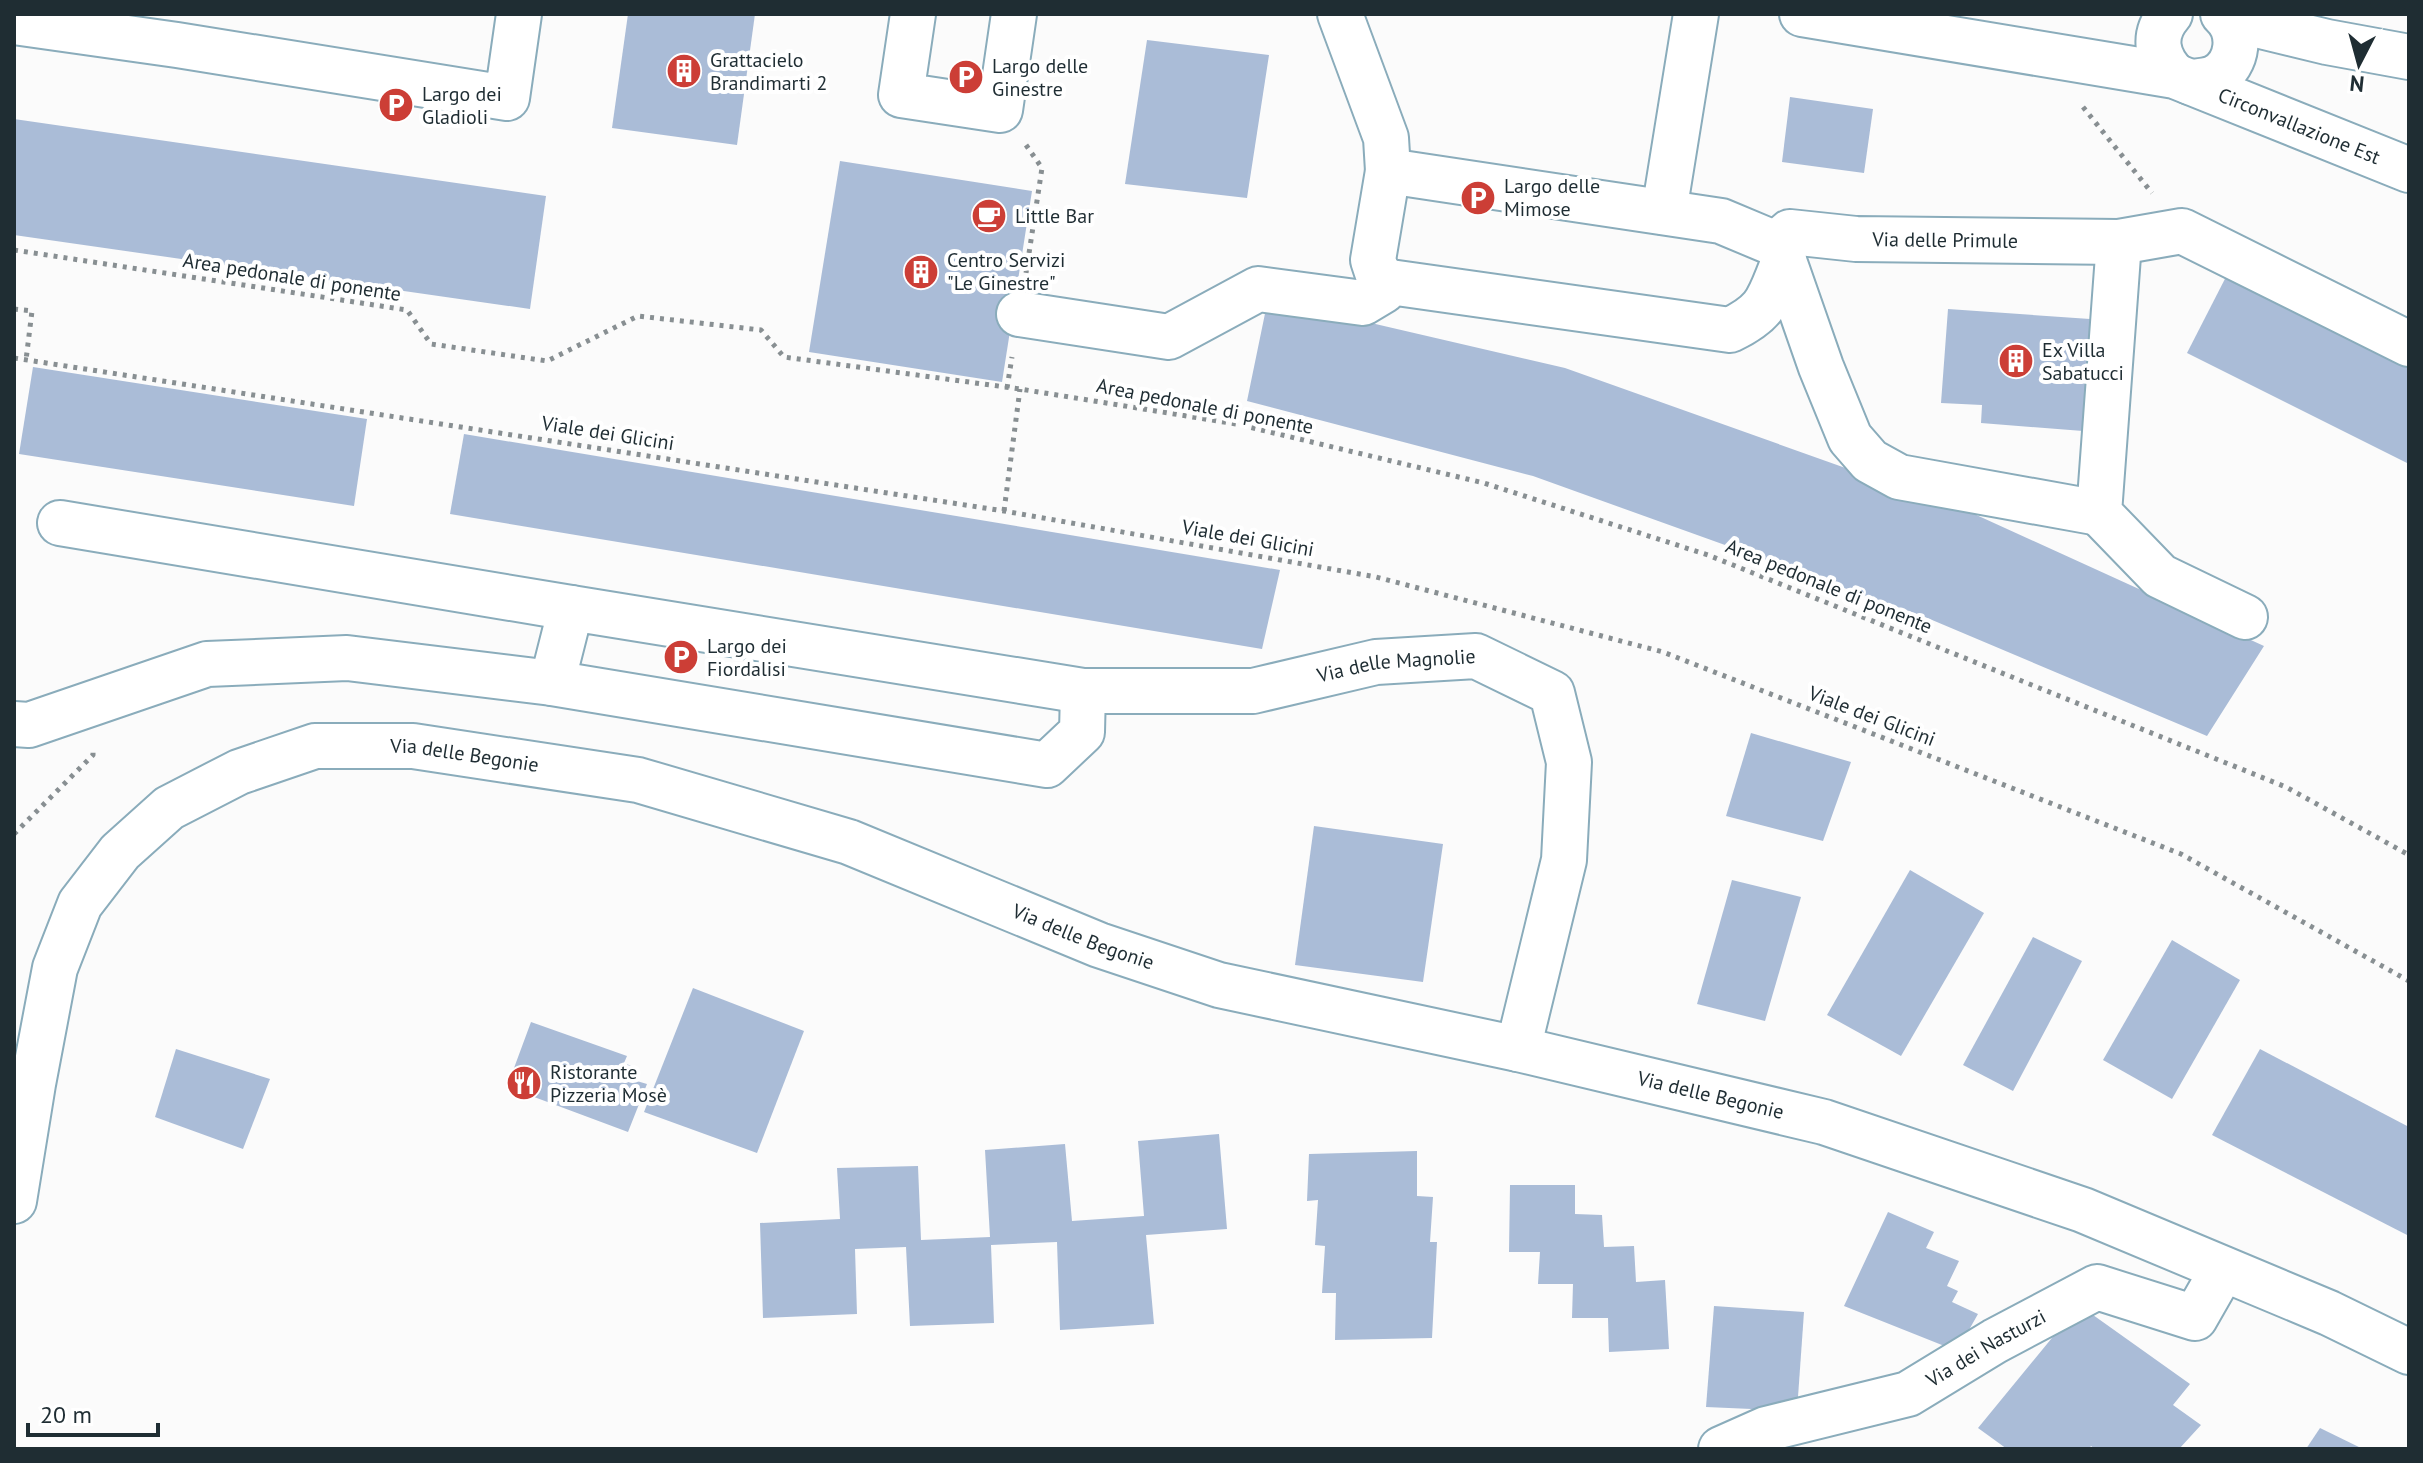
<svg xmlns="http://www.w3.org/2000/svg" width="2423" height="1463" font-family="'PT Sans',sans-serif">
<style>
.building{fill:#aabcd7}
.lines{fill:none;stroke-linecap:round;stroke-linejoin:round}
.minor-casing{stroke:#8aacbb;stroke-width:48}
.major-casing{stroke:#8aacbb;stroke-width:48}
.path{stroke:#888f92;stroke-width:5;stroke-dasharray:4 6;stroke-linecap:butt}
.minor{stroke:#fff;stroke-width:44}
.major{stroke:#fff;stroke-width:44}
.labels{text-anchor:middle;stroke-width:8;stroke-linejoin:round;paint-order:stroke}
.poi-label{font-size:20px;fill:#1f2d33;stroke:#fff;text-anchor:start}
.street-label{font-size:20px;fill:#1f2d33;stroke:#fff}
</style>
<rect width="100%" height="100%" fill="#fbfbfb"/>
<g class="building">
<path d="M628,14H755L737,145L612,128Z"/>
<path d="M1147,40L1269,55L1247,198L1125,184Z"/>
<path d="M1790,97L1873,109L1864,173L1782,162Z"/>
<path d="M14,119L546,196L530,309L14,235Z"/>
<path d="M840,161L1032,191L1002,382L809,352Z"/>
<path d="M2229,271L2409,361V464L2187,353Z"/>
<path d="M1268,299L1565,368L1972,513L2264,646L2207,736L1925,617L1533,476L1247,401Z"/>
<path d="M1948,309L2090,319L2083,431L1981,423L1982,405L1941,403Z"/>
<path d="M33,367L367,419L354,506L19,454Z"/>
<path d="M464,434L1280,570L1262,649L450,514Z"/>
<path d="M1751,733L1851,762L1823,841L1726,816Z"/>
<path d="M1314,826L1443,844L1423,982L1295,965Z"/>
<path d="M1910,870L1984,913L1901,1056L1827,1015Z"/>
<path d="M1732,880L1801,897L1765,1021L1697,1004Z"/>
<path d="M2033,937L2082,961L2013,1091L1963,1065Z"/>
<path d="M2172,940L2240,980L2172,1099L2103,1060Z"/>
<path d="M693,988L804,1031L757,1153L644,1112Z"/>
<path d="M531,1022L627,1056L624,1063L634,1067L630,1079L647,1084L628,1132L507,1087Z"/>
<path d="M176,1049L270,1079L243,1149L155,1117Z"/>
<path d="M2260,1049L2409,1127V1236L2212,1135Z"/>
<path d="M1219,1134L1227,1229L1146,1235L1154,1324L1060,1330L1057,1242L991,1245L994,1323L910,1326L906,1247L855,1249L857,1314L763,1318L760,1223L840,1219L837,1168L918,1166L921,1240L990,1237L985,1150L1065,1144L1072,1221L1144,1216L1138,1141Z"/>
<path d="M1417,1151V1196L1433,1197L1430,1242H1437L1432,1338L1335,1340L1336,1293H1322L1325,1246L1315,1245L1318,1200L1307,1201L1309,1154Z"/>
<path d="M1510,1185H1575V1214L1602,1215L1604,1247L1634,1246L1636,1282L1665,1280L1669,1349L1609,1352L1608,1318H1572L1573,1284H1538L1540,1252H1509Z"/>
<path d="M1888,1212L1934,1232L1926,1248L1959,1261L1947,1286L1958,1291L1952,1302L1978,1314L1957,1351L1844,1306Z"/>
<path d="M2079,1305L2190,1384L2173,1405L2201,1425L2179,1449H2095L2091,1446L2089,1449H2007L1978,1428Z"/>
<path d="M1714,1306L1804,1312L1797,1411L1706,1407Z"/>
<path d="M2320,1428L2363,1449H2306Z"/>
</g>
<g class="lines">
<defs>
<g id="minor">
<path d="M913,14L901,95L1000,110L1014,14"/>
<path d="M1340,14L1386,138L1388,171"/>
<path d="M2228,18L2327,42L2409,57"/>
<path d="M14,22L177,45L507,98L519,14"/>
<path d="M1388,171L1721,221L1776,244L1784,261C1768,299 1769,311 1730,330L1390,282L1378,275L1373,260Z"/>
<path d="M1664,212L1696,14"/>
<path d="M2119,242L2099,513L2160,576L2245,617"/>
<path id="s1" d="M1776,244L1790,232L1856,239L2119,242L2182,231L2409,344"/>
<path d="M1784,261L1821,367L1850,438L1870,461L1899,477L2099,513"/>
<path d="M1019,314L1169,337L1258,289L1363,303L1383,291L1390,282"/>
<path d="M60,523L571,608"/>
<path d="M552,683L1047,765L1082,732L1083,691"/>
<path id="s2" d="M14,724L29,725L207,664L347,658L552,683L571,608L1083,691H1253L1376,662L1476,656L1552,693L1569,762L1564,860L1518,1049"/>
<path id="s3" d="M14,1201L33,1084L55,968L80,904L120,852L169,808L239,772L315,746H413L638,780L849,842L1099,945L1219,985L1518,1049L1824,1122L2083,1210L2329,1313L2409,1352"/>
<path id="s4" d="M1721,1449L1766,1429L1908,1394L1995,1341L2097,1287L2195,1318L2223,1269"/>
</g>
<g id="major">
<path id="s5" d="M1802,14L2175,76L2409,170"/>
<path d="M2170,14C2152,35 2156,57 2175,76"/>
<path d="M2190,82C2200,81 2208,81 2216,77C2239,64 2242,31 2223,14"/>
</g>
</defs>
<use href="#minor" class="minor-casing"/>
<use href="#major" class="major-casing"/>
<g class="path">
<path d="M2083,107L2152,193"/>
<path d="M1026,145L1042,168L1026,273"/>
<path d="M14,250L407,310L431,344L547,361L638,316L761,330L784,357L1020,389L1236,424L1484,483L1708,555L2286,787L2409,855"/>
<path d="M14,309L32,311L26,360"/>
<path d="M14,358L1004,511L1376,577L1663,652L2181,854L2409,981"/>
<path d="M1007,388L1012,357"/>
<path d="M1004,511L1020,389"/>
<path d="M14,834L93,755V748"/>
</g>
<use href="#minor" class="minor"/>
<use href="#major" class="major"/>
</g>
<defs>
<symbol id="building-disc" viewBox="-11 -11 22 22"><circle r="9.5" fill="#cc3e36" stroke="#fff"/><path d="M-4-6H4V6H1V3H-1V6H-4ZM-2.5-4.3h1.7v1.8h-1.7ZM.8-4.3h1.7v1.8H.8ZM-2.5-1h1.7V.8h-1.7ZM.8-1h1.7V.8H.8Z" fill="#fff"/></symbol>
<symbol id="parking-disc" viewBox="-11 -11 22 22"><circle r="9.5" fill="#cc3e36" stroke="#fff"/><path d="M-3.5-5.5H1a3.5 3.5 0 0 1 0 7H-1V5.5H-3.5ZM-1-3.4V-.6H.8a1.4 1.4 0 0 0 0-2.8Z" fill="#fff"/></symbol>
<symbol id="cafe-disc" viewBox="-11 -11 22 22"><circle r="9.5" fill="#cc3e36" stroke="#fff"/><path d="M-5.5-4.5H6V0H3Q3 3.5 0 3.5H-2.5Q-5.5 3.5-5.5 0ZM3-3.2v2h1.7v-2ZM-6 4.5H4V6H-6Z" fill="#fff"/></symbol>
<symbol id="restaurant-disc" viewBox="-11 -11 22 22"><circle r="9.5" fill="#cc3e36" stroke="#fff"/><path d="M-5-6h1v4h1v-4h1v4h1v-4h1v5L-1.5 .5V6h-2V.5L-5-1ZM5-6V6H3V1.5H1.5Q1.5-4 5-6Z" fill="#fff"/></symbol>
</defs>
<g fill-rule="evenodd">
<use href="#building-disc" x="664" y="51" width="40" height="40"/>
<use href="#parking-disc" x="946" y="57" width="40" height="40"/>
<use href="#parking-disc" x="376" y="85" width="40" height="40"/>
<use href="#parking-disc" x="1458" y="178" width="40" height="40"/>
<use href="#cafe-disc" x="969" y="196" width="40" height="40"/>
<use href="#building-disc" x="901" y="252" width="40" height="40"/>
<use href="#building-disc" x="1996" y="341" width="40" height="40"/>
<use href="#parking-disc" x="661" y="637" width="40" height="40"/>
<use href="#restaurant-disc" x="504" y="1063" width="40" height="40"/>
</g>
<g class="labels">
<g class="poi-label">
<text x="710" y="67">Grattacielo<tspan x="710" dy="23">Brandimarti 2</tspan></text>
<text x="992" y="73">Largo delle<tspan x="992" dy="23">Ginestre</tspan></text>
<text x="422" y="101">Largo dei<tspan x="422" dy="23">Gladioli</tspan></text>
<text x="1504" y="193">Largo delle<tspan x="1504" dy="23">Mimose</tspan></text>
<text x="1015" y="223">Little Bar</text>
<text x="947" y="267">Centro Servizi<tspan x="947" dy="23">"Le Ginestre"</tspan></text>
<text x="2042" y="357">Ex Villa<tspan x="2042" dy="23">Sabatucci</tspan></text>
<text x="707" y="653">Largo dei<tspan x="707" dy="23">Fiordalisi</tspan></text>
<text x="550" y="1079">Ristorante<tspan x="550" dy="23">Pizzeria Mosè</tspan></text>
</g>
<g class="street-label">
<text dy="7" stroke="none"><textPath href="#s5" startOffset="512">Circonvallazione Est</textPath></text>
<text dy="7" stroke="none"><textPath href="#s1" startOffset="174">Via delle Primule</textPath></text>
<text transform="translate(292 277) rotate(9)" y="7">Area pedonale di ponente</text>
<text transform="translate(1205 406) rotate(11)" y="7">Area pedonale di ponente</text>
<text transform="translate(608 433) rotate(9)" y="7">Viale dei Glicini</text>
<text transform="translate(1248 538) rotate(10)" y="7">Viale dei Glicini</text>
<text transform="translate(1829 586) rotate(22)" y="7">Area pedonale di ponente</text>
<text dy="7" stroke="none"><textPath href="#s2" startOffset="1462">Via delle Magnolie</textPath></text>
<text transform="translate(1872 716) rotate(21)" y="7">Viale dei Glicini</text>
<text dy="7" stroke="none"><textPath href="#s3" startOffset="746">Via delle Begonie</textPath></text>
<text dy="7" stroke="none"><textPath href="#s3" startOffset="1394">Via delle Begonie</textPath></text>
<text dy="7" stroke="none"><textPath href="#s3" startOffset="2042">Via delle Begonie</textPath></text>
<text dy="7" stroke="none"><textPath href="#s4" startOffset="286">Via dei Nasturzi</textPath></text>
</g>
</g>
<rect width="2423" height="1463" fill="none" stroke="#1f2d33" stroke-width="32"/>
<g transform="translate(2359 64) rotate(186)" stroke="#ffffff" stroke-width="6" paint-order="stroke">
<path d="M0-6L14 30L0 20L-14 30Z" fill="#1f2d33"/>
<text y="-12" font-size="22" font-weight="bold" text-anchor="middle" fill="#1f2d33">N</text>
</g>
<path d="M28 1423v12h130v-12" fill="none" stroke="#1f2d33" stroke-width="4"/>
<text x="40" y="1423" font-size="24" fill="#1f2d33" stroke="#ffffff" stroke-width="6" paint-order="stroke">20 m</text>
</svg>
